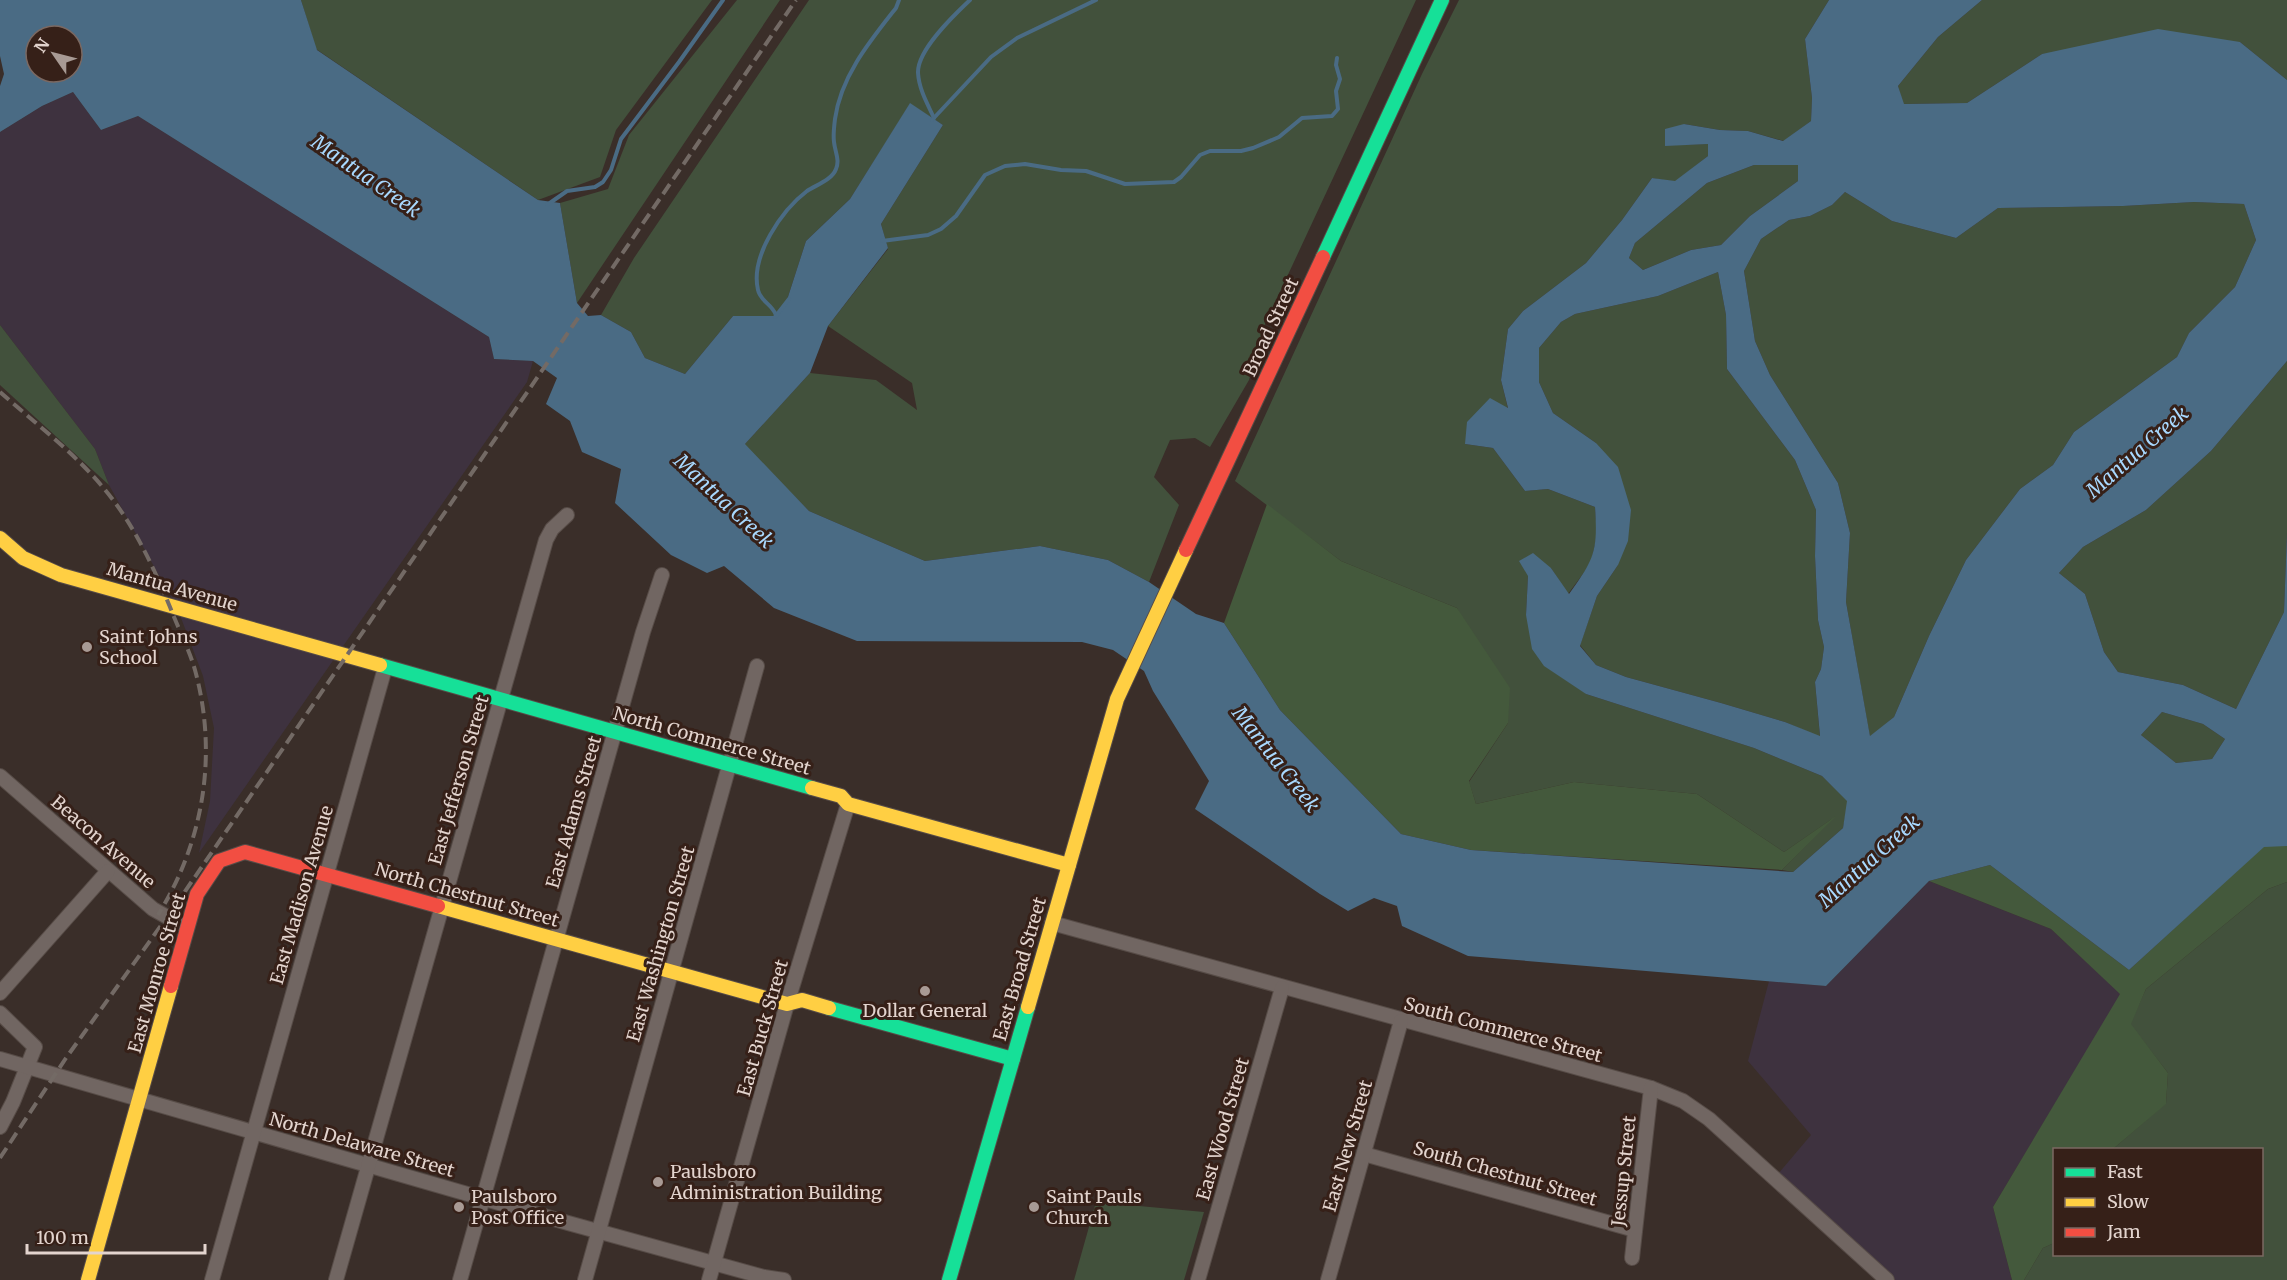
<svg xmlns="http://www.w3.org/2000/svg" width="2287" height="1280" font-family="Merriweather,serif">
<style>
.industrial{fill:#3e323f}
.green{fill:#42513c}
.forest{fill:#44593c}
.water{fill:#4a6b84;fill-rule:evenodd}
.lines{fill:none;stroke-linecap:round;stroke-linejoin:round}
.stream{stroke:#4a6b84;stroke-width:4}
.street-casing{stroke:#574c47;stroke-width:16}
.fast-casing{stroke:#574c47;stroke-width:16}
.slow-casing{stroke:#574c47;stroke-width:16}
.jam-casing{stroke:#574c47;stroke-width:16}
.street{stroke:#716662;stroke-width:14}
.fast{stroke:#16e098;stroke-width:14}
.slow{stroke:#ffcf43;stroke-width:14}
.jam{stroke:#f24e42;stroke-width:14}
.rail{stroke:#736a65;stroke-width:4;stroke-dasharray:12 6;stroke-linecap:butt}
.poi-dot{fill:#a89a94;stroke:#362018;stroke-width:2}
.labels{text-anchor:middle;stroke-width:6;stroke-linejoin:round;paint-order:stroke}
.street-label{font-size:18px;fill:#e3d4ce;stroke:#362018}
.poi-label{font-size:18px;fill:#e3d4ce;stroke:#362018;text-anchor:start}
.water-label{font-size:20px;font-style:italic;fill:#a8d8fe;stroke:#362018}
</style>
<rect width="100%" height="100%" fill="#3a2e29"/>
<g class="industrial">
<path d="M73,92L101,130L138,116L489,337L494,359L533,361L527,382L199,853L210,801L214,728L203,676L178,610L109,485L95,449L0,325V132L42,106Z"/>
<path d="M1929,881L2051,929L2121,994L1993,1207L2012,1280H1883L1772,1181L1811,1135L1748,1061L1769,981L1826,986Z"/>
</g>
<g class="green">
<path d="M301,0H712L616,130L600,177L538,200L316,49Z"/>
<path d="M737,0H780L577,303L560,203L608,189L629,135Z"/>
<path d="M809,0H1416L1265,324L1249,380L1210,447L1195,438L1170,440L1154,477L1179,505L1149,582L1108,560L1040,546L925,561L809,511L744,445L810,373L876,380L917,410L912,383L828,326L888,249L881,224L943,125L910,104L850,199L806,241L786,303L776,316H733L685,374L645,358L631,332L601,315L634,258Z"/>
<path d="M1459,0H1829L1805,39L1812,98L1811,121L1784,141L1748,131L1720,130L1684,124L1665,145L1708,144V156L1675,182L1652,178L1622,220L1586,263L1523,311L1508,329L1501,380L1508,409L1465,444L1493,448L1525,491L1548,489L1595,507L1597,535L1591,563L1568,594L1551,568L1528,576L1526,615L1586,694L1754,748L1822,776L1848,801L1843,828L1793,872L1782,870L1832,819L1784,852L1697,794L1574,782L1476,804L1469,782L1508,723L1457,608L1341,561L1235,481L1422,74Z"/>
<path d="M1982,0H2287V80L2240,42L2042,54L1967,103L1903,104L1898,86L1938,37Z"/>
<path d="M1798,164V181L1750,216L1721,245L1691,250L1643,270L1629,258L1635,243L1707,183L1754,165Z"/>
<path d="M1845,192L1892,221L1956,238L1998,208L2123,206L2194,202L2244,204L2256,240L2235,287L2189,333L2177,357L2074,432L2053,465L2020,489L1966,560L1929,636L1894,717L1870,737L1846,602L1850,533L1838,483L1770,375L1755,341L1744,271L1761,239L1789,220L1810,216L1832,205Z"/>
<path d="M1718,272L1726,315L1727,369L1795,460L1816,510L1815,556L1818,620L1824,647L1821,669L1815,682L1820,737L1785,722L1721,703L1626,677L1596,665L1580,645L1597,596L1618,565L1596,443L1553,413L1539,382V348L1561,322L1575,314L1658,296Z"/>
<path d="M0,325L95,449L109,485L0,385Z"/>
<path d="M2287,361V533L2284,612L2236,709L2183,685L2118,672L2104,652L2085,594L2059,573L2083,547L2146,510L2211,451Z"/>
<path d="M2162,712L2203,724L2225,739L2212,759L2176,763L2141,735Z"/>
<path d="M2287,882V1280H2024L2043,1248L2054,1243V1254H2262V1150L2113,1149L2166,1103L2168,1073L2130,1024L2146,989L2268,889Z"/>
<path d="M1096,1202L1204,1212L1184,1280H1074Z"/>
</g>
<g class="forest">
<path d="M1267,504L1341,561L1457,608L1510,688L1508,723L1469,781L1476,804L1574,782L1697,794L1784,852L1836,816L1782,870L1471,850L1401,834L1280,710L1224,623Z"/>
<path d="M2264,846H2287V882L2268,889L2146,989L2131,1024L2168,1073L2166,1104L2113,1149L2054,1150V1243L2043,1248L2024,1280H2012L1993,1207L2120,994L2051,929L1929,881L1990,865L2129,970Z"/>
</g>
<path class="water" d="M0,0H301L317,50L538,200L560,203L577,303L588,316L601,315L631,332L645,358L685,374L733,316H776L786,303L806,241L850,199L910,103L943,125L881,224L888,248L828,326L810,373L745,444L809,511L925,561L1040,546L1108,560L1149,582L1196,614L1224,623L1280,710L1401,834L1471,850L1793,872L1843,828L1847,801L1822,776L1754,748L1586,694L1544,666L1532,649L1526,615L1528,576L1519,561L1533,553L1551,568L1569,594C1594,559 1598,552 1595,507L1548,489L1525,491L1493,448L1465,444L1467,422L1490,398L1508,408L1501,380L1508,329L1523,311L1586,263L1622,220L1652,178L1675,181L1708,156V144L1665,146V129L1684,124L1720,130L1748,131L1783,141L1811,121L1812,98L1805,39L1829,0H1982L1938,37L1898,86L1904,104L1967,103L2042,54L2158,29L2240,42L2287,80V361L2211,451L2146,510L2083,547L2059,573L2085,594L2104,652L2118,672L2183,685L2236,709L2284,612L2287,533V846L2264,847L2129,970L1990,865L1929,881L1826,986L1468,956L1402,926L1397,906L1374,898L1348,911L1320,894L1195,809L1209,781L1153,691L1144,671L1113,650L1082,642L857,641L774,608L724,566L707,573L671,555L615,503L621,469L582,452L570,421L546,404L557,378L533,361L494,359L489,337L138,116L101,130L73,92L42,106L0,132V86L4,74L0,56ZM36,36H72V72H36ZM1754,165H1798V181L1750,216L1721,245L1691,250L1643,270L1629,258L1635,243L1707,183ZM1845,192L1892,221L1956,238L1998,208L2123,206L2194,202L2244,204L2256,240L2235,287L2189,333L2177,357L2074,432L2053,465L2020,489L1966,560L1929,636L1894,717L1870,736L1846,602L1850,533L1838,483L1770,375L1755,341L1744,271L1761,239L1789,220L1810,216L1832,205ZM1718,272L1726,315L1727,369L1795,460L1816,510L1815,556L1818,620L1824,647L1821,669L1815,682L1820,736L1785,722L1721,703L1626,677L1596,665L1580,646L1597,596L1618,565L1628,541L1631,510L1618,467L1596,443L1553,413L1539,382V348L1561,322L1575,314L1658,296ZM2162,712L2203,724L2225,739L2212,759L2176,763L2141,735Z"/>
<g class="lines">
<g class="stream">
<path d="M934,118C927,103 919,89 918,73C917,50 954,15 970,0"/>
<path d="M932,120L991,57L1017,38L1096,0"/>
<path d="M547,205L567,191L595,187L603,182L611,170L621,139L679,62L723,0"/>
<path d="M882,241L928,235L941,229L956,216L985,175L1005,166L1025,164L1061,170L1086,171L1125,184L1174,182L1181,177L1200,155L1210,151H1241L1253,148L1279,137L1302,118L1332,116L1338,109L1336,91L1340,79L1336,65L1337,58"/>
<path d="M776,315C772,304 760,301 758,290C750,256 782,210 807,191C816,185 832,180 836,169C840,160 835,152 834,142C833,135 834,127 835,119C841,76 870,41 896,8L899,0"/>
<path d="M775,317L789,299"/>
</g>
<defs>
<g id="street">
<path d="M0,776L153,909L187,928"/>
<path d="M1052,923L1651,1088L1683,1101L1709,1119L1887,1280"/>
<path d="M0,993L108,871"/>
<path d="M0,1013L35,1047L13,1102L0,1127"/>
<path d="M0,1059L568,1223L764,1277L784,1280"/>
<path d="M1364,1154L1635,1230"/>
<path d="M1632,1258L1651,1088"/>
<path d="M212,1280L385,668"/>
<path d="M336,1280L546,540L552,529L567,515"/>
<path d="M460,1280L643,632L662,575"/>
<path d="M585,1280L757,666"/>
<path d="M709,1280L787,1004L848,804"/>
<path d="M1198,1280L1282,988"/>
<path d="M1328,1280L1401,1021"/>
</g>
<g id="fast">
<path d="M1323,257L1442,0"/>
<path d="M380,665L812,788"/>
<path d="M829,1008L1013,1059"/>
<path d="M949,1280L1028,1007"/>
</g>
<g id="slow">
<path d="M0,538L23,558L61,575L380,665"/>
<path d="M812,788L841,796L848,804L1069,865"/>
<path d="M438,906L787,1004L802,1000L829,1008"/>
<path d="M1028,1007L1117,699L1186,550"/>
<path d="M88,1280L171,986"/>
</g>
<g id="jam">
<path d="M1186,550L1323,257"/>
<path d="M171,986L197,894L219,861L245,852L438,906"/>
</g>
</defs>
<use href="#street" class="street-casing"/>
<use href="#fast" class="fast-casing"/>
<use href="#slow" class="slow-casing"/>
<use href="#jam" class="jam-casing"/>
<use href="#street" class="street"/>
<use href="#fast" class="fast"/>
<use href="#slow" class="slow"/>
<use href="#jam" class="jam"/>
<g class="rail">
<path d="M0,392C36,424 76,454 106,491C134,525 153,566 170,607C178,628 189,649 195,670C218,754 204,841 158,915"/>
<path d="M0,1158L66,1058L175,906L796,0"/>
</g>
</g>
<g class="poi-dot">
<circle cx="87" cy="647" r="6"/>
<circle cx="925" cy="991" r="6"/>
<circle cx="658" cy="1182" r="6"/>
<circle cx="459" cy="1207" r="6"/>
<circle cx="1034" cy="1207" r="6"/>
</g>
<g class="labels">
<g class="street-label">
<text transform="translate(1271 327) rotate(-65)" y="6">Broad Street</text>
<text transform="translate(172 587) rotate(16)" y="6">Mantua Avenue</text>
<text transform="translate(712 741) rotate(16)" y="6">North Commerce Street</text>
<text transform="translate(459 780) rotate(-74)" y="6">East Jefferson Street</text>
<text transform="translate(574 812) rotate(-74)" y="6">East Adams Street</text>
<text transform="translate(103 842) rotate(41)" y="6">Beacon Avenue</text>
<text transform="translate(302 895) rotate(-74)" y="6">East Madison Avenue</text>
<text transform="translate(467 895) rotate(16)" y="6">North Chestnut Street</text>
<text transform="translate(661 944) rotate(-74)" y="6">East Washington Street</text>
<text transform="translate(1020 969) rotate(-74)" y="6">East Broad Street</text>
<text transform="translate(157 973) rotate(-74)" y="6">East Monroe Street</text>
<text transform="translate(763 1028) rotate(-74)" y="6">East Buck Street</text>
<text transform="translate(1503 1030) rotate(15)" y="6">South Commerce Street</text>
<text transform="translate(1223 1129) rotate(-74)" y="6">East Wood Street</text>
<text transform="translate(362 1145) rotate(16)" y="6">North Delaware Street</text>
<text transform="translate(1348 1146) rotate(-74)" y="6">East New Street</text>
<text transform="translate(1624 1171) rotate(-84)" y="6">Jessup Street</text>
<text transform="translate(1505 1174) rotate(16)" y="6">South Chestnut Street</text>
</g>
<g class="poi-label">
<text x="99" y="643">Saint Johns<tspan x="99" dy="21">School</tspan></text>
<text x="925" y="1017" text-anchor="middle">Dollar General</text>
<text x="670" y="1178">Paulsboro<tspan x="670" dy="21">Administration Building</tspan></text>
<text x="471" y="1203">Paulsboro<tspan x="471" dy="21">Post Office</tspan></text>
<text x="1046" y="1203">Saint Pauls<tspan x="1046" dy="21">Church</tspan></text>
</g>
<g class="water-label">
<text transform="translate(366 176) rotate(35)" y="7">Mantua Creek</text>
<text transform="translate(2137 452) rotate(-41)" y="7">Mantua Creek</text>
<text transform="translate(724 501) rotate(43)" y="7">Mantua Creek</text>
<text transform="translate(1276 759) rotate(52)" y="7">Mantua Creek</text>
<text transform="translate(1869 861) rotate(-42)" y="7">Mantua Creek</text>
</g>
</g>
<rect x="2053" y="1148" width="210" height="108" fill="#362018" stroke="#7b6861" stroke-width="1.5"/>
<rect x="2065" y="1168" width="30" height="9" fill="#16e098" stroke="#7b6861" stroke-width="1.5"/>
<text x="2107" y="1178" font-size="18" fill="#e3d4ce">Fast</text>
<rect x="2065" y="1198" width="30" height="9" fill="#ffcf43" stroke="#7b6861" stroke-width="1.5"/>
<text x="2107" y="1208" font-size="18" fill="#e3d4ce">Slow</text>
<rect x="2065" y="1228" width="30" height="9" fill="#f24e42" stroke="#7b6861" stroke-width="1.5"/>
<text x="2107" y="1238" font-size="18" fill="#e3d4ce">Jam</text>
<g transform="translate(54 54) rotate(305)"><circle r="28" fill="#362018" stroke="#7b6861" stroke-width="1.5"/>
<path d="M0-4.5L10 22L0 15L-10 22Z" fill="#a89a94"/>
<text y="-9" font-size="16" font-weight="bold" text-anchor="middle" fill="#e3d4ce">N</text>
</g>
<path d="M27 1244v9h178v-9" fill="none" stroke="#e3d4ce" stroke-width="3"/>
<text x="36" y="1244" font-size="18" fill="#e3d4ce" stroke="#362018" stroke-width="4.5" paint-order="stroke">100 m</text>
</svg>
